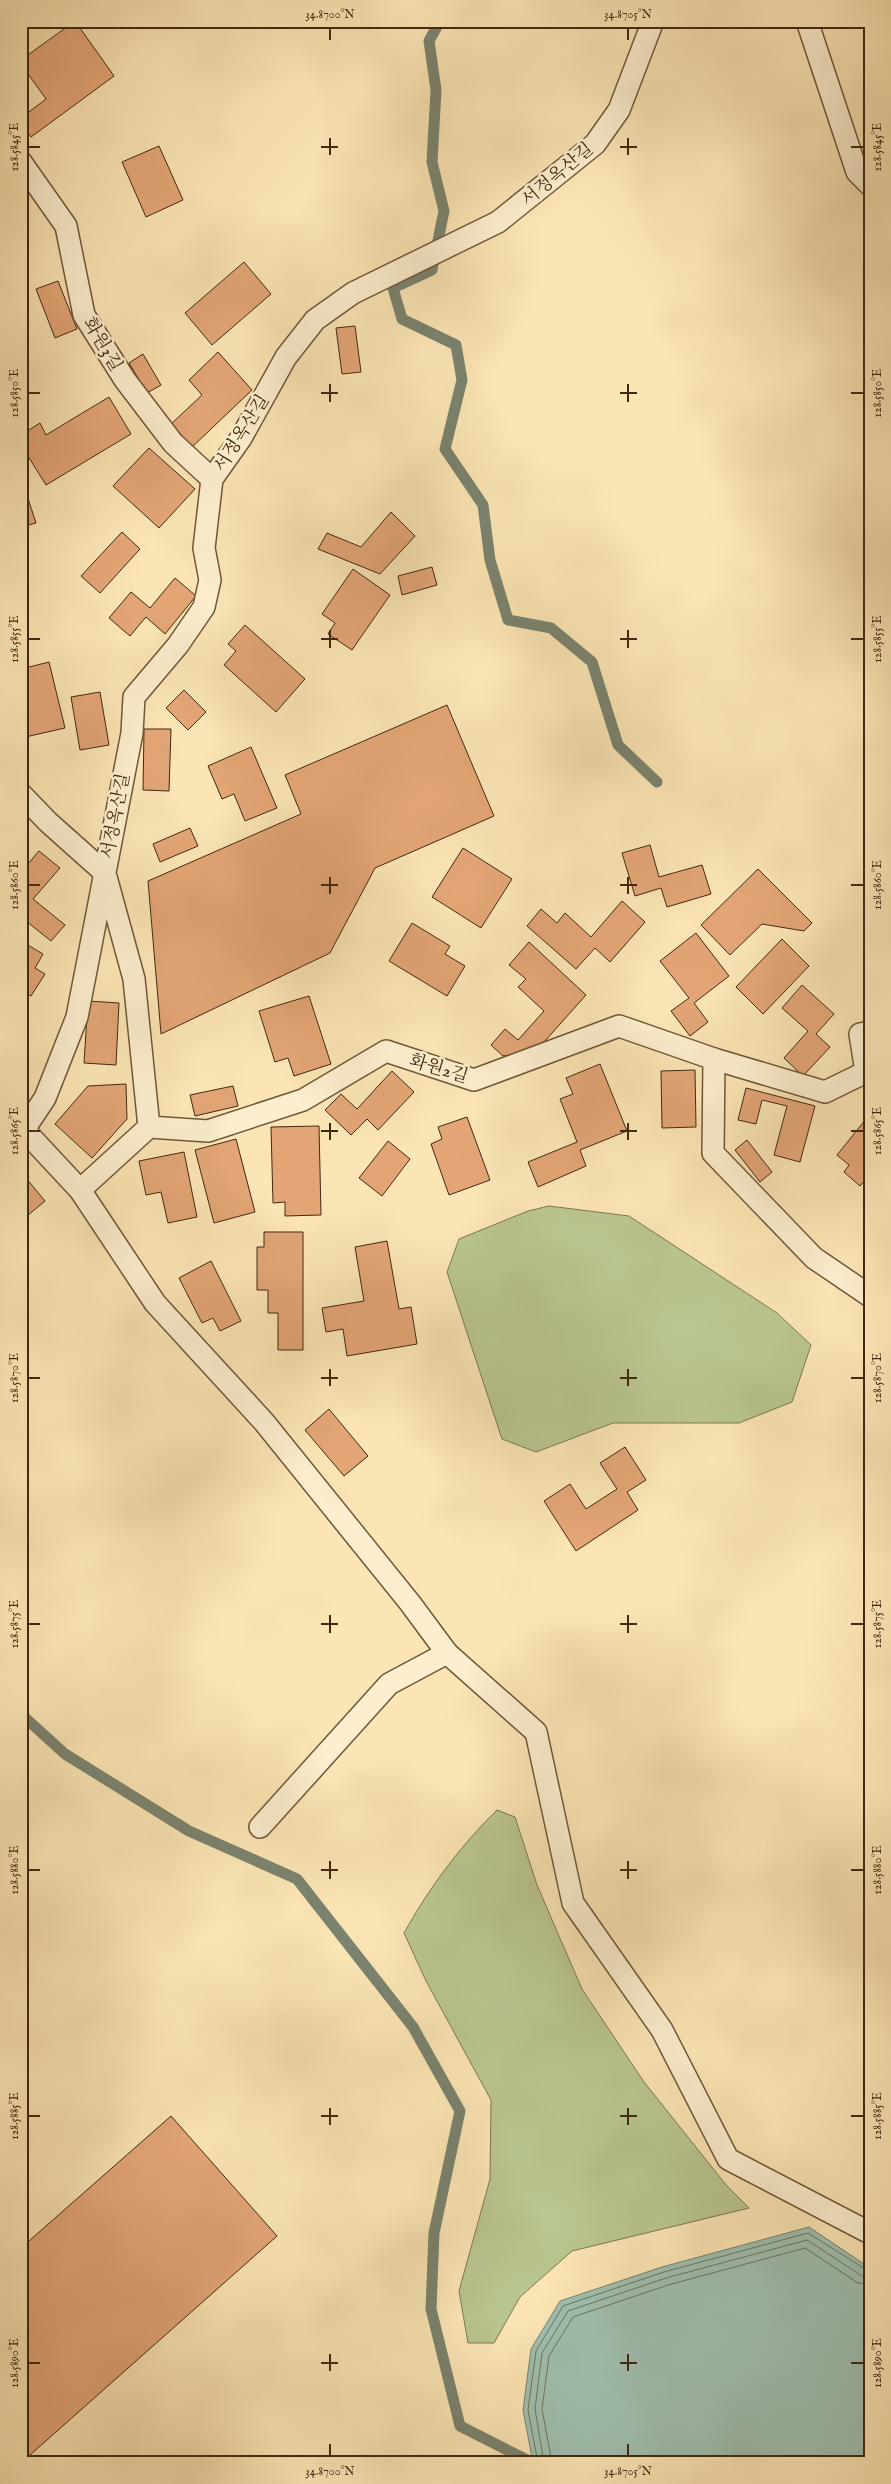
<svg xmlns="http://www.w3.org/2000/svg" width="891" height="2484" font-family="'IM FELL English','Noto Serif KR',serif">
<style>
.green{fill:#b9c691;stroke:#7e7750}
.water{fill:#9fbfaf;stroke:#7a836f}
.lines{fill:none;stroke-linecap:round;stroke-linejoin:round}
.shore{stroke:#707460;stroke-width:1}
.stream{stroke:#7a836f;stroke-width:11}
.building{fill:#e3a576;stroke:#422810}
.lane-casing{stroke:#705739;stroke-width:24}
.lane{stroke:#fceece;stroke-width:21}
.ticks{fill:none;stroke:#422810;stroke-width:2}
.labels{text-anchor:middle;stroke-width:5;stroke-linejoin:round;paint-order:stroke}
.street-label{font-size:18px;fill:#422810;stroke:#fceece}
.neatline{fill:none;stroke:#422810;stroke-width:2}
.ticks-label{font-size:12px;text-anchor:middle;fill:#422810}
</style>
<rect width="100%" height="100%" fill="#fbe5b4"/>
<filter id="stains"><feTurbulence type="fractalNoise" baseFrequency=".004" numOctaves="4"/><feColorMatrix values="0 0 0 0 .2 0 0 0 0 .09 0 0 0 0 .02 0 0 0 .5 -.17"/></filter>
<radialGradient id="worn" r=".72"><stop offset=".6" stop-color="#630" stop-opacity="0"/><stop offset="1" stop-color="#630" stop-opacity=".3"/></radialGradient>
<g class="green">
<path d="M549,1206L629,1216L777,1313L811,1345L792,1402L739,1423H613L536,1452L502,1439L447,1272L459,1239L528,1211Z"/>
<path d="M497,1810L515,1817L537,1885L582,1989L644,2082L727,2186L749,2208L572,2251L520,2297L494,2343H468L459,2291L490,2179L491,2100L426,1981L404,1933C429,1888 460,1846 497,1810Z"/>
</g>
<path class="water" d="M809,2227L870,2268V2463H533L523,2410L531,2349L560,2301L662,2267Z"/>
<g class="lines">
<g class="shore">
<path d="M538,2463L528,2410L536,2351L563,2306L664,2272L808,2233L870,2272"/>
<path d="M544,2463L535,2409L542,2353L568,2311L666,2278L807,2240L862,2276L870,2278"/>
<path d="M552,2463L542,2409L549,2356L573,2317L668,2285L805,2248L858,2283L870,2285"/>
</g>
<g class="stream">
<path d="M440,21L429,41L436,90L432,162L444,211L432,270L393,288L402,319L456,345L462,380L445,449L483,505L490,560L508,620L551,628L592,662L618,745L657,782"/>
<path d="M21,1714L65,1754L189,1831L297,1879L413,2027L460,2111L434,2233L431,2309L460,2426L533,2463"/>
</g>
</g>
<g class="building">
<path d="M75,21L114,76L31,137L21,123V118L46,99L21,64V60Z"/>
<path d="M159,146L183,200L146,217L122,162Z"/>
<path d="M244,262L271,294L212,345L185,313Z"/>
<path d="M58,281L77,329L55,338L36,289Z"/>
<path d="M355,326L361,372L342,374L336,328Z"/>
<path d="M218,352L252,390L191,448L170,425L202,395L189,380Z"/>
<path d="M143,354L161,385L147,393L129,363Z"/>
<path d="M109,397L131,434L46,485L21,445V435L40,423L46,435Z"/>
<path d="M149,448L195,489L159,528L113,486Z"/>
<path d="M21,477L36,523L21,527Z"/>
<path d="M391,512L415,536L380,574L318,549L327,533L361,547Z"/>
<path d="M122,532L140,549L100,593L81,576Z"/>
<path d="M432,567L437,585L402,595L398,576Z"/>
<path d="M353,569L390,595L352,650L328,634L335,623L322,614Z"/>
<path d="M175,578L196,596L165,634L146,617L130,636L109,618L131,592L150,608Z"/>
<path d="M245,625L305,679L276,712L224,665L236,651L228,644Z"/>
<path d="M49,662L65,728L21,738V669Z"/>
<path d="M184,690L206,712L188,730L166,708Z"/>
<path d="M100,692L109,745L80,750L71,697Z"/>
<path d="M447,705L494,816L375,868L330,953L161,1034L148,881L301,814L285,775Z"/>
<path d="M144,729H171L169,791L143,790Z"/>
<path d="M251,747L277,808L245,821L234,794L222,799L208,766Z"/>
<path d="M190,828L198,846L160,862L153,844Z"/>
<path d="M650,845L659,877L702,865L711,894L667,907L661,888L635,896L622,853Z"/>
<path d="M463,848L512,879L481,928L432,897Z"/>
<path d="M39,851L60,868L33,899L65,925L51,941L21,917V872Z"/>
<path d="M758,869L812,923L804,931L762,924L730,955L701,925Z"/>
<path d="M622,901L645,922L610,962L595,948L576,969L527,926L541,909L557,923L565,913L591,937Z"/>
<path d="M412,923L450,946L445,954L465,966L447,996L389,961Z"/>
<path d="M696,933L729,976L694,1003L708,1022L690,1036L671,1011L689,998L660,961Z"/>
<path d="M782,939L809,966L763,1014L736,987Z"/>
<path d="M21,941L43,954L35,968L45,974L31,996L21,990Z"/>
<path d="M529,942L586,995L536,1051L503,1056L491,1045L505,1029L518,1040L544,1011L518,987L526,979L509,965Z"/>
<path d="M802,985L834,1014L816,1034L830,1047L803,1076L784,1058L808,1031L782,1008Z"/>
<path d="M309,996L331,1064L294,1076L288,1058L275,1062L259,1011Z"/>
<path d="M88,1001L119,1003L116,1065L84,1063Z"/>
<path d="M600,1064L627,1131L580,1150L586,1166L538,1187L528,1162L577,1142L560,1099L573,1094L566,1078Z"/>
<path d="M695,1070L696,1127L662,1128L661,1071Z"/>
<path d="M392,1071L414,1092L378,1130L367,1119L351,1135L325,1110L341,1094L357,1109Z"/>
<path d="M126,1084L127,1119L92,1158L55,1124L88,1086Z"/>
<path d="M233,1086L238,1106L195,1116L190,1095Z"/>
<path d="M746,1088L815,1106L800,1162L774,1155L787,1106L762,1100L756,1124L738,1120Z"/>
<path d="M870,1114V1174L860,1186L844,1172L849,1165L837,1155Z"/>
<path d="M467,1117L490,1180L449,1195L431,1144L442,1139L438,1127Z"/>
<path d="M319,1126L321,1215L285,1216V1202L273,1203L271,1127Z"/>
<path d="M236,1139L255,1212L214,1223L195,1150Z"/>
<path d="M747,1140L772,1172L760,1182L735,1150Z"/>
<path d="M388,1141L410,1159L382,1196L359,1178Z"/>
<path d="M184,1152L197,1217L168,1223L161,1192L146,1195L139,1161Z"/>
<path d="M21,1172L45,1201L21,1221Z"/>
<path d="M264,1232H303V1350H278V1313H268V1290H257V1247H264Z"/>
<path d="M387,1241L399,1309L411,1307L417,1344L347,1356L343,1329L326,1332L322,1308L364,1301L355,1247Z"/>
<path d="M211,1261L241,1321L220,1331L213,1318L202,1323L179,1278Z"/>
<path d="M329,1409L368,1456L344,1476L305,1430Z"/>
<path d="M625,1447L646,1480L627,1492L638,1510L576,1551L544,1501L570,1484L586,1509L617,1489L600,1463Z"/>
<path d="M171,2116L277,2236L21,2463V2248Z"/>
</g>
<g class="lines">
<defs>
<g id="lane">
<path d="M807,21L857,172L870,185"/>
<path d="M21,162L66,226L84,315L125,380L173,443L212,479"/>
<path d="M21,794L48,822L104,872"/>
<path d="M106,877L134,979L149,1127L208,1131L303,1100L386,1051L474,1080L619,1026L714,1059L713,1153L814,1258L870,1296"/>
<path d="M714,1059L825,1092L866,1072L860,1034L870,1032"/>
<path d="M25,1131L80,1190L155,1303L264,1422L410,1603L447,1653L536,1732L573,1903L662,2030L728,2159L870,2233"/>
<path d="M21,1134L45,1098L77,1017L132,733L134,697L178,645L204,607L210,580L204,548L212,479L241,438L286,357L315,320L353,293L498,222L595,144L619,110L653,21"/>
<path d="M80,1190L149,1127"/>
<path d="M260,1827L389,1684L447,1653"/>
</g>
</defs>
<use href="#lane" class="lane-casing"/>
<use href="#lane" class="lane"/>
</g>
<path class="ticks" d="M330,28V40M628,28V40M330,138V155M628,138V155M28,147H40M321,147H338M620,147H637M851,147H864M330,384V402M628,384V402M28,393H40M321,393H338M620,393H637M851,393H864M330,630V648M628,630V648M28,639H40M321,639H338M620,639H637M851,639H864M330,877V894M628,877V894M28,885H40M321,885H338M620,885H637M851,885H864M330,1123V1140M628,1123V1140M28,1131H40M321,1131H338M620,1131H637M851,1131H864M330,1369V1386M628,1369V1386M28,1378H40M321,1378H338M620,1378H637M851,1378H864M330,1615V1633M628,1615V1633M28,1624H40M321,1624H338M620,1624H637M851,1624H864M330,1861V1879M628,1861V1879M28,1870H40M321,1870H338M620,1870H637M851,1870H864M330,2108V2125M628,2108V2125M28,2116H40M321,2116H338M620,2116H637M851,2116H864M330,2354V2371M628,2354V2371M28,2363H40M321,2363H338M620,2363H637M851,2363H864M330,2444V2456M628,2444V2456"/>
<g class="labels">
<g class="street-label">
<text transform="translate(557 174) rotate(-40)" y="6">서정옥산길</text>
<text transform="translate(103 344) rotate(59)" y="6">화원3길</text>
<text transform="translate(241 433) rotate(-58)" y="6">서정옥산길</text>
<text transform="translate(115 816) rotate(-79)" y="6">서정옥산길</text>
<text transform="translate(439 1068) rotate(17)" y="6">화원2길</text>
</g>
</g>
<rect width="891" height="2484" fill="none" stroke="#fbe5b4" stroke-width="55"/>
<rect x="28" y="28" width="836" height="2428" class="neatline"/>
<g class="ticks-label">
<text x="330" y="18">34.8700°N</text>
<text x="628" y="18">34.8705°N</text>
<text transform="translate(877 147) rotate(-90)" y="4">128.5845°E</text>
<text transform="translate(14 147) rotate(-90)" y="4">128.5845°E</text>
<text transform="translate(877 393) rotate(-90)" y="4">128.5850°E</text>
<text transform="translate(14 393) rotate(-90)" y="4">128.5850°E</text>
<text transform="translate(14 639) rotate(-90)" y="4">128.5855°E</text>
<text transform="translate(877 639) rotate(-90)" y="4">128.5855°E</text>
<text transform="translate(14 885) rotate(-90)" y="4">128.5860°E</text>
<text transform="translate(877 885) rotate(-90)" y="4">128.5860°E</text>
<text transform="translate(877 1131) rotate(-90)" y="4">128.5865°E</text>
<text transform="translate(14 1131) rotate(-90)" y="4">128.5865°E</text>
<text transform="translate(877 1378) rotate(-90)" y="4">128.5870°E</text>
<text transform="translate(14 1378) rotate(-90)" y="4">128.5870°E</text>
<text transform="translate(877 1624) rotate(-90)" y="4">128.5875°E</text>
<text transform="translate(14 1624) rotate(-90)" y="4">128.5875°E</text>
<text transform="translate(877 1870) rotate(-90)" y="4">128.5880°E</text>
<text transform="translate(14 1870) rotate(-90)" y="4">128.5880°E</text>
<text transform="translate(14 2116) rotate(-90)" y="4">128.5885°E</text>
<text transform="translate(877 2116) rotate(-90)" y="4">128.5885°E</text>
<text transform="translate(14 2363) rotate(-90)" y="4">128.5890°E</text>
<text transform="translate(877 2363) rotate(-90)" y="4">128.5890°E</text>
<text x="330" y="2475">34.8700°N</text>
<text x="628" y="2475">34.8705°N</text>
</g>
<rect width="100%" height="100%" filter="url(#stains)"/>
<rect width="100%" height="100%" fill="url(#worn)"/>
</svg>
